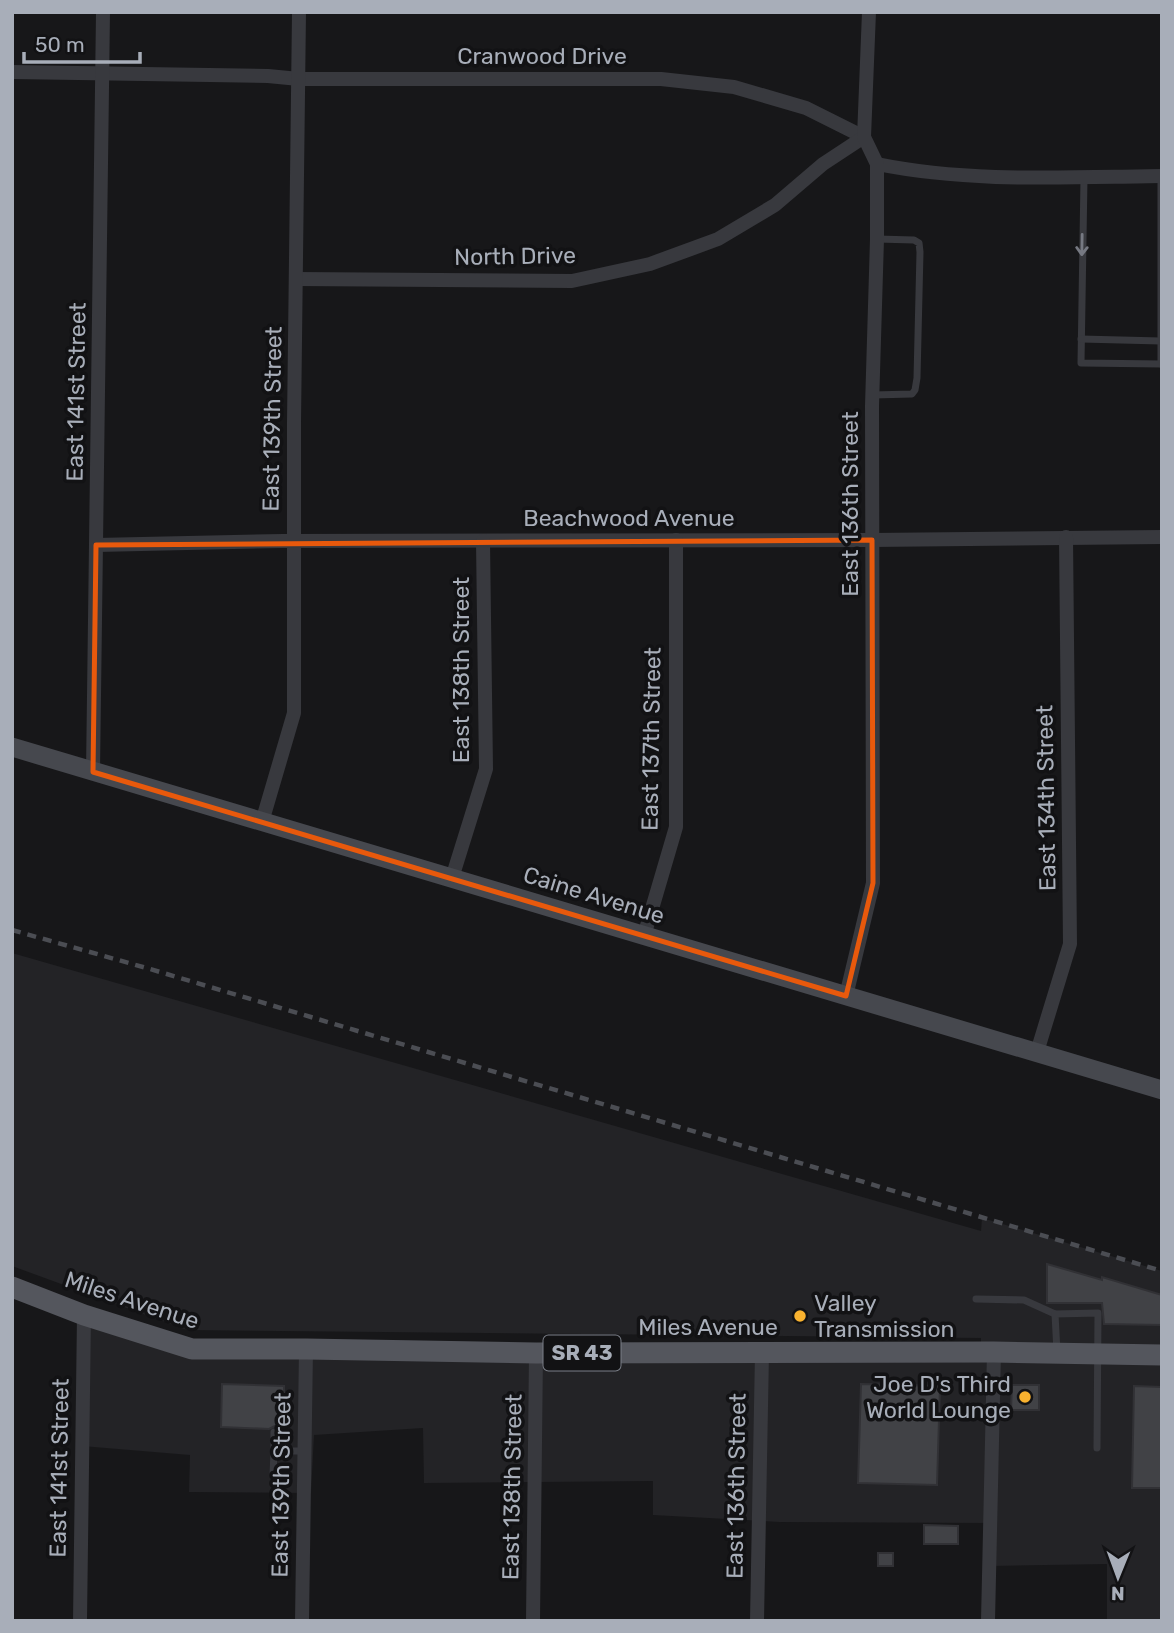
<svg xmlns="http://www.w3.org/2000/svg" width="1174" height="1633" font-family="Rubik,sans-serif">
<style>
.built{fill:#232326}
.building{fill:#414246;stroke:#313135;stroke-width:2}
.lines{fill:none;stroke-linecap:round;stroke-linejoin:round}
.lane{stroke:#38393e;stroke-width:7}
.street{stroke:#38393e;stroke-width:14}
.secondary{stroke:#46484e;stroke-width:19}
.primary{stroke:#54565d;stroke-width:21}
.rail{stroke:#4b4d53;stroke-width:4.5;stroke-dasharray:9 7;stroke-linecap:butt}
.oneway{stroke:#767982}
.marked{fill:none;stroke:#e8590c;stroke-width:5;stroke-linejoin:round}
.poi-dot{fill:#f9b22f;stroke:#121214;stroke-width:2.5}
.labels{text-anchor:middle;stroke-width:7;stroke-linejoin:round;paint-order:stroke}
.shield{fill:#121214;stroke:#7b7f88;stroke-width:2}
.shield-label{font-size:21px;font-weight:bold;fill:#a8aeb9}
.street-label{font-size:23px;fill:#a8aeb9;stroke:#121214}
.poi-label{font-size:23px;fill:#a8aeb9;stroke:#121214;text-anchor:start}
</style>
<rect width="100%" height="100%" fill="#171719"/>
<path class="built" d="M12,953L981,1231L982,1218L1162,1271V1621H1107V1564L989,1566L990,1523L780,1522L653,1515V1481L424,1483L423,1428L314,1435L311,1493L189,1492L190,1455L82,1446L84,1315L192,1349L981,1352V1338L187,1330L12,1266Z"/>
<g class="building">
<path d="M1047,1264L1102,1280V1277L1162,1295V1325L1104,1324L1102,1303H1047Z"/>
<path d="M222,1384L284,1386V1429H279L275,1426L269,1429L221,1427Z"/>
<path d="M861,1384L940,1386L937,1485L858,1483Z"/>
<path d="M1012,1385H1039V1410H1011Z"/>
<path d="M1134,1386L1162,1387V1488H1132Z"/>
<path d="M924,1525L958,1526V1544H924Z"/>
<rect x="878" y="1553" width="15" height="13"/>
</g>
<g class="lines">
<g class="lane">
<path d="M1161,176V364"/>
<path d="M1084,178L1081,363L1162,364"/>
<path d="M1081,339L1161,341"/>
<path d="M873,395L912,394L915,390L917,378L920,252L919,243L914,240L877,239"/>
<path d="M976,1299L1024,1300L1055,1314"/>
<path d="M1057,1352L1055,1314L1098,1313L1097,1448"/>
<path d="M274,1432V1451"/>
<path d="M273,1476L274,1451H304"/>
</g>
<g class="street">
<path d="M12,72L209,75L268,76L299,79H661L734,87L806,108L864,137"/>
<path d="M877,164C971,183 1067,177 1162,176"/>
<path d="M296,279L572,281L650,264L718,239L775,205L823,164L864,137"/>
<path d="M96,545L283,541L872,540L1162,537"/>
<path d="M93,772L103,12"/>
<path d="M262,822L294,713V422L299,12"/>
<path d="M452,878L486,769L483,541"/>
<path d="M644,936L676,827V540"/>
<path d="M846,996L873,883L872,406L877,239V164L864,137L869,12"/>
<path d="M1037,1052L1070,944L1066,537"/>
<path d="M80,1621L84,1315"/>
<path d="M302,1621L306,1349"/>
<path d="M533,1621L536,1353"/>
<path d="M757,1621L762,1353"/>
<path d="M988,1621L994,1352"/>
</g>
<path class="secondary" d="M12,747L1162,1090"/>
<path class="primary" d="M12,1287L84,1315L192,1349H306L536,1353L994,1352L1162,1355"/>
<path class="rail" d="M12,930L150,969L1162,1271"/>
</g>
<defs><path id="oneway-shaft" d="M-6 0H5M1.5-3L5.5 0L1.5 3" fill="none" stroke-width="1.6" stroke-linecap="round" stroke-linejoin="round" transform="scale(1.75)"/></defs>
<use class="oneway" href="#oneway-shaft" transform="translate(1082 245) rotate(91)"/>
<path class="marked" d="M872,540L873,883L846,996L93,772L96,545Z"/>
<g class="poi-dot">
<circle cx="800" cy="1316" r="7"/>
<circle cx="1025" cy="1397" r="7"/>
</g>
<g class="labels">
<rect class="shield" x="543.5" y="1335.5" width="77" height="35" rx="5"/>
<g class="shield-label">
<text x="582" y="1360">SR 43</text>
</g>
<g class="street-label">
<text x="542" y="64">Cranwood Drive</text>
<text transform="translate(515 256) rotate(-1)" y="8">North Drive</text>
<text transform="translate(76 392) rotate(-89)" y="8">East 141st Street</text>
<text transform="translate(272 419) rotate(-89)" y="8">East 139th Street</text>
<text transform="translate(850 504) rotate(-90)" y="8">East 136th Street</text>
<text x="629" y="526">Beachwood Avenue</text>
<text transform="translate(461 670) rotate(-90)" y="8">East 138th Street</text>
<text transform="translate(651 739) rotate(-89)" y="8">East 137th Street</text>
<text transform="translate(1046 798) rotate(-91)" y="8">East 134th Street</text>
<text transform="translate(594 895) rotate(17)" y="8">Caine Avenue</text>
<text transform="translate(132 1300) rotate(18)" y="8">Miles Avenue</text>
<text x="708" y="1335">Miles Avenue</text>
<text transform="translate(59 1468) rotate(-89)" y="8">East 141st Street</text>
<text transform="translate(281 1485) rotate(-89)" y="8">East 139th Street</text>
<text transform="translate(736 1486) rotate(-89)" y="8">East 136th Street</text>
<text transform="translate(512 1487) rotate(-89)" y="8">East 138th Street</text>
</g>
<g class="poi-label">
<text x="814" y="1311">Valley<tspan x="814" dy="26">Transmission</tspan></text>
<text x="1011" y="1392" text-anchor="end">Joe D's Third<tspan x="1011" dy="26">World Lounge</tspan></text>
</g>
</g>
<rect width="1174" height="1633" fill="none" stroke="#a8aeb9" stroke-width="28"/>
<g transform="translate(1118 1577) rotate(181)" stroke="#121214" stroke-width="5" paint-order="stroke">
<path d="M0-5L12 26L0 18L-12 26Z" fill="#a8aeb9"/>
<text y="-10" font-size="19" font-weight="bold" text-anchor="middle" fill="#a8aeb9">N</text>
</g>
<path d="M24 52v10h116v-10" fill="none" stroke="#a8aeb9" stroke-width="3.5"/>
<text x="35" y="52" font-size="21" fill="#a8aeb9" stroke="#121214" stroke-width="5" paint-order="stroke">50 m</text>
</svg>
